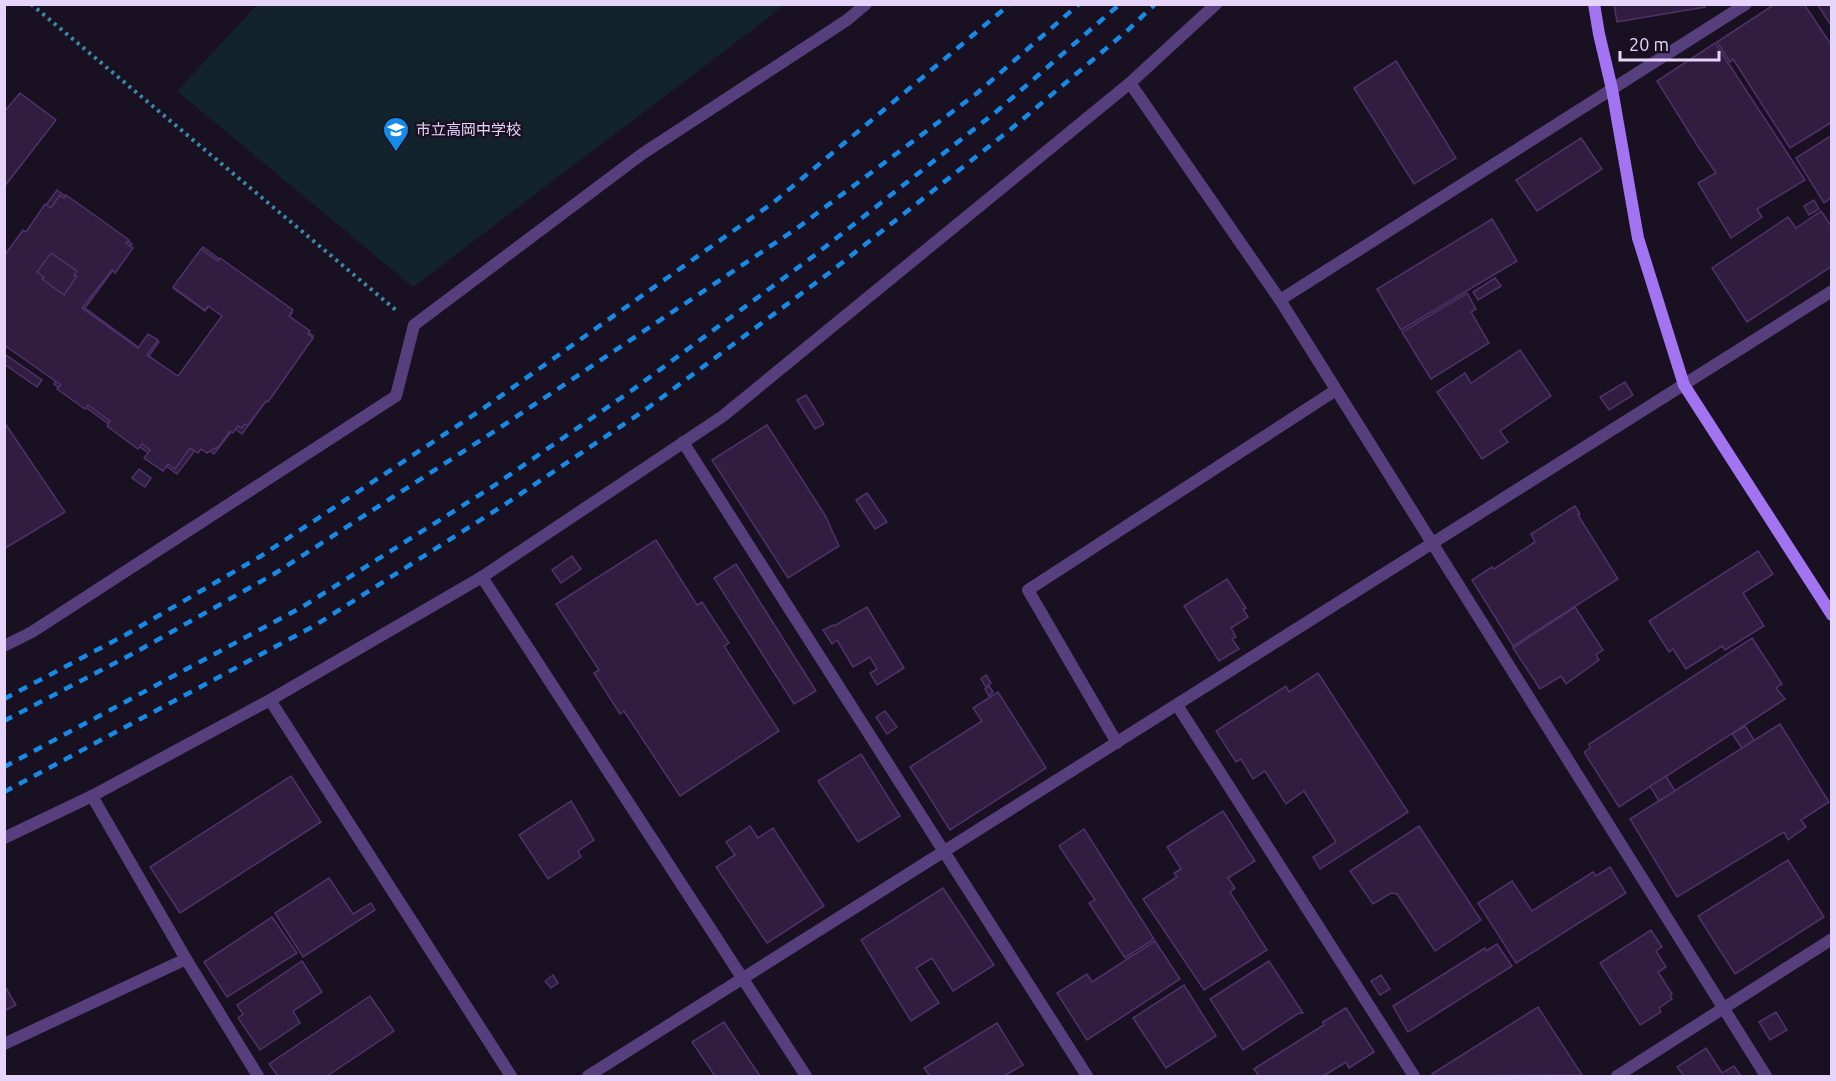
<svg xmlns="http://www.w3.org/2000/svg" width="1836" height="1081" font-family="Ubuntu,'Noto Sans JP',sans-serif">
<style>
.green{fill:#13232b}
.building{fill:#301d40;stroke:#50326a;stroke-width:1.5}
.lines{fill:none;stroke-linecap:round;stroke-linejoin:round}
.path{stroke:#398aa9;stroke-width:4;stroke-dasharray:3 4.5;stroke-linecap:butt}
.street{stroke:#563f7c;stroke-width:12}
.secondary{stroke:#a274f2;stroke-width:12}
.rail{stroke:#158ae6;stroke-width:4.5;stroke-dasharray:9 8;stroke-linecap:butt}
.labels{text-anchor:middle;stroke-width:5;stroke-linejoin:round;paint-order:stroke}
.poi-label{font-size:15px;fill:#e6d4fb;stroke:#191021;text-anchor:start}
</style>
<rect width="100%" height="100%" fill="#191021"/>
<path class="green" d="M257,5V4L785,5L413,287L177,91Z"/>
<g class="building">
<path d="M1614,4H1705V7L1617,22Z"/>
<path d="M1775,4H1804L1832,46V122L1790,148L1733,59L1730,62L1717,42Z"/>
<path d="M1817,4H1832V27Z"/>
<path d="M1715,43L1805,180L1757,209L1762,217L1731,238L1698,183L1716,173L1697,145L1657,81Z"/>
<path d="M1396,61L1456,158L1414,184L1354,88Z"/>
<path d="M20,93L56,120L4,187V112Z"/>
<path d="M1832,135V197L1824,203L1796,158Z"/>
<path d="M1581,138L1602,169L1537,211L1516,180Z"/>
<path d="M57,190L132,244L85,308L141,349L151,336L159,342L149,356L183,381L230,317L211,303L205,311L173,288L203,247L292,313L288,318L313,336L242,434L234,428L214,454L200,444L177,474L54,384L56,381L4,343V263Z"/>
<path d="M60,195L64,198L66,195L100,219L129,240L126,243L133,248L115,273L112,270L82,308L138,348L148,334L158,340L147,355L178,376L222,316L208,306L205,310L173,287L201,249L218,261L220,258L293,310L289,316L310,331L308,334L313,338L268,402L266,401L248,425L245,424L242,428L238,426L233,433L230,431L219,446L207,453L201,449L198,453L190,448L175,469L168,464L163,471L144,458L150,450L142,444L138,449L107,426L110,421L88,405L85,409L57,389L61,385L7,347L4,350V256L23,230L26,232L45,204L51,208Z"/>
<path d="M1814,200L1819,209L1809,215L1804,206Z"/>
<path d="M1821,211L1832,227V266L1747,322L1712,268L1788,217L1796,228Z"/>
<path d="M1492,219L1517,261L1401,330L1377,289Z"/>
<path d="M51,253L77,271L74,275L77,276L64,295L42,279L44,277L37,272Z"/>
<path d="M1495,278L1501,286L1478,300L1473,292Z"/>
<path d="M1467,293L1476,309L1471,312L1489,343L1431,379L1402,332Z"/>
<path d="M1520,350L1551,396L1500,431L1508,442L1482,459L1437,392L1465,373L1471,383Z"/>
<path d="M6,355L42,380L37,387L4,364Z"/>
<path d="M1625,382L1633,395L1609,410L1600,397Z"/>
<path d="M806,395L824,424L815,429L797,400Z"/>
<path d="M4,422L65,512L4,549Z"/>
<path d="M767,425L825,515L839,546L788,578L712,460Z"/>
<path d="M139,469L151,478L145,487L132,478Z"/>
<path d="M867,493L887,522L875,529L856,500Z"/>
<path d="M1575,506L1580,514L1578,515L1618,579L1513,646L1472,580L1492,567L1494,569L1535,542L1531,534Z"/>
<path d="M656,540L697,605L702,602L729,643L724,646L779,731L680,796L624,711L620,714L594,673L599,670L556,604Z"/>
<path d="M1758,551L1773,574L1743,593L1764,626L1725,650L1722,646L1686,669L1673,649L1669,652L1649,621Z"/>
<path d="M572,556L581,569L561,583L552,570Z"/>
<path d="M736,564L816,691L794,704L714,578Z"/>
<path d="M1227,579L1246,608L1243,609L1248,617L1231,628L1236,637L1232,639L1239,649L1219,661L1184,606Z"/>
<path d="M867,607L904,668L877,685L870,673L877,669L870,657L853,667L837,640L832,644L823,630L833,625L834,626Z"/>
<path d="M1575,607L1603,650L1596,655L1599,660L1566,684L1561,676L1540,689L1513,648Z"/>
<path d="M1752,638L1782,684L1776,688L1785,699L1619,807L1584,752L1590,748L1589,744Z"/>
<path d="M1318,673L1408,812L1320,869L1313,857L1336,842L1304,791L1286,804L1265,771L1253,779L1241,759L1236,762L1216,731L1286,686L1289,692Z"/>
<path d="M986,675L991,683L986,687L981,679Z"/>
<path d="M989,686L993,692L989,696L985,689Z"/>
<path d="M998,692L1046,768L950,830L910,767L982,721L973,708Z"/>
<path d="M885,711L897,727L887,734L876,717Z"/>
<path d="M1780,724L1829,802L1801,820L1806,827L1788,840L1784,832L1677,897L1630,819Z"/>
<path d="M1745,726L1754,740L1742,748L1732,734Z"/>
<path d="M861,754L900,816L858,842L818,781Z"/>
<path d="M291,776L321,822L180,913L150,867Z"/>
<path d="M1666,776L1675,791L1659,801L1650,786Z"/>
<path d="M571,801L594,840L578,851L581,857L548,879L519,835Z"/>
<path d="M1223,811L1255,861L1228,878L1235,888L1230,892L1267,950L1204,990L1143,899L1177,877L1174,873L1181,869L1167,847Z"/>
<path d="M750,826L758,838L773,828L824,906L767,943L716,867L735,855L726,842Z"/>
<path d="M1419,826L1481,920L1435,951L1397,894L1391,893L1373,904L1350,871Z"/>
<path d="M1084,829L1154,939L1125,958L1089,903L1095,900L1059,846Z"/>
<path d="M1788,860L1824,917L1735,974L1698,916Z"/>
<path d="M1610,867L1626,893L1516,963L1478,903L1512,881L1532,911L1593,872L1596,876Z"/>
<path d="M329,878L353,914L371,903L375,910L303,957L275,913Z"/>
<path d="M943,888L994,965L953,991L932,958L916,968L939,1003L911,1021L861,940Z"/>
<path d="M272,917L297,953L227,997L204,962Z"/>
<path d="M1651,930L1662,947L1656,951L1666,967L1658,972L1672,994L1670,996L1672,999L1659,1008L1661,1012L1640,1025L1600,963Z"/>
<path d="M1155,941L1180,979L1087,1040L1057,993L1087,974L1092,982Z"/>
<path d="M1497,944L1512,966L1408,1032L1393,1006L1485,948L1486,951Z"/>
<path d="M302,961L322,992L293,1011L300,1023L260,1050L238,1018L243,1014L237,1005Z"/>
<path d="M1269,961L1303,1013H1299L1243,1050L1210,999Z"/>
<path d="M553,975L558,983L551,988L545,981Z"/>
<path d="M1381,975L1390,989L1380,995L1371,981Z"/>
<path d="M4,985L16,1005L4,1011Z"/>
<path d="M1184,985L1216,1036L1166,1068L1133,1018Z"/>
<path d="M370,996L394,1031L327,1076H278L269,1064Z"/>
<path d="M1538,1007L1582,1075L1434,1076L1432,1074Z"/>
<path d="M1346,1008L1374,1052L1349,1068L1346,1062L1323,1076H1259L1254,1069L1324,1025L1323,1022Z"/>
<path d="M1346,1008L1374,1052L1349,1068L1346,1062L1323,1076H1259L1254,1069L1324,1025L1323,1022Z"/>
<path d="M1776,1012L1787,1030L1770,1040L1759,1022Z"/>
<path d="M724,1022L760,1076H715L692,1042Z"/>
<path d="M997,1023L1023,1065L1004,1076H930L924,1068Z"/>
<path d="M1706,1048L1722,1073L1734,1066L1741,1076H1684L1677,1067Z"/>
</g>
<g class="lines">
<path class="path" d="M31,4L397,311"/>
<g class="street">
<path d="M1130,83L1280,300L1766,1076"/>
<path d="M1280,300L1746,4"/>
<path d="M683,442L1087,1076"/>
<path d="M482,577L806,1076"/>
<path d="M4,646L32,632L396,396L414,325L642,154L847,20L866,4"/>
<path d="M270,700L511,1076"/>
<path d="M1177,705L1414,1076"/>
<path d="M1117,743L1028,590L1336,390"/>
<path d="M4,838L92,796"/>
<path d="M186,959L92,796L270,700L482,577L723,416L1130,83L1216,4"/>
<path d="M4,1044L186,959L258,1076"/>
<path d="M588,1076L1832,291"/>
<path d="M1617,1076L1832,939"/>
</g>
<path class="secondary" d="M1594,4L1599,34L1612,89L1638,238L1684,385L1832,615"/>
<g class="rail">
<path d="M4,699L127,634L261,556L481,410L774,202L1010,4"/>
<path d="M4,721L136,652L274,574L498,429L796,229L976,94L1079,4"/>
<path d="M4,767L302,607L492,487L631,391L815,255L997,111L1120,4"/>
<path d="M4,792L314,626L504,505L645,410L829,273L1011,129L1128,30L1155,4"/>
</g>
</g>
<defs>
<symbol id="school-pin" viewBox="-11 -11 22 30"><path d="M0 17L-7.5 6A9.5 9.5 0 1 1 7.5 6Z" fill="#158ae6" stroke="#191021"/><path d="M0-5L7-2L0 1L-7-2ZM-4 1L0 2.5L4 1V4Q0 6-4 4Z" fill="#fff"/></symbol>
</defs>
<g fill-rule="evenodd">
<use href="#school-pin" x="381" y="115" width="30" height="40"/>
</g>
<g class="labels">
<g class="poi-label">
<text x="416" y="135">市立高岡中学校</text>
</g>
</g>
<rect width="1836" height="1081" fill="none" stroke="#e6d4fb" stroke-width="12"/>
<path d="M1620 51v9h99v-9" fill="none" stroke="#e6d4fb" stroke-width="3"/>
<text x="1629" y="51" font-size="18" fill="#e6d4fb" stroke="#191021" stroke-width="4.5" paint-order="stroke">20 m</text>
</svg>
